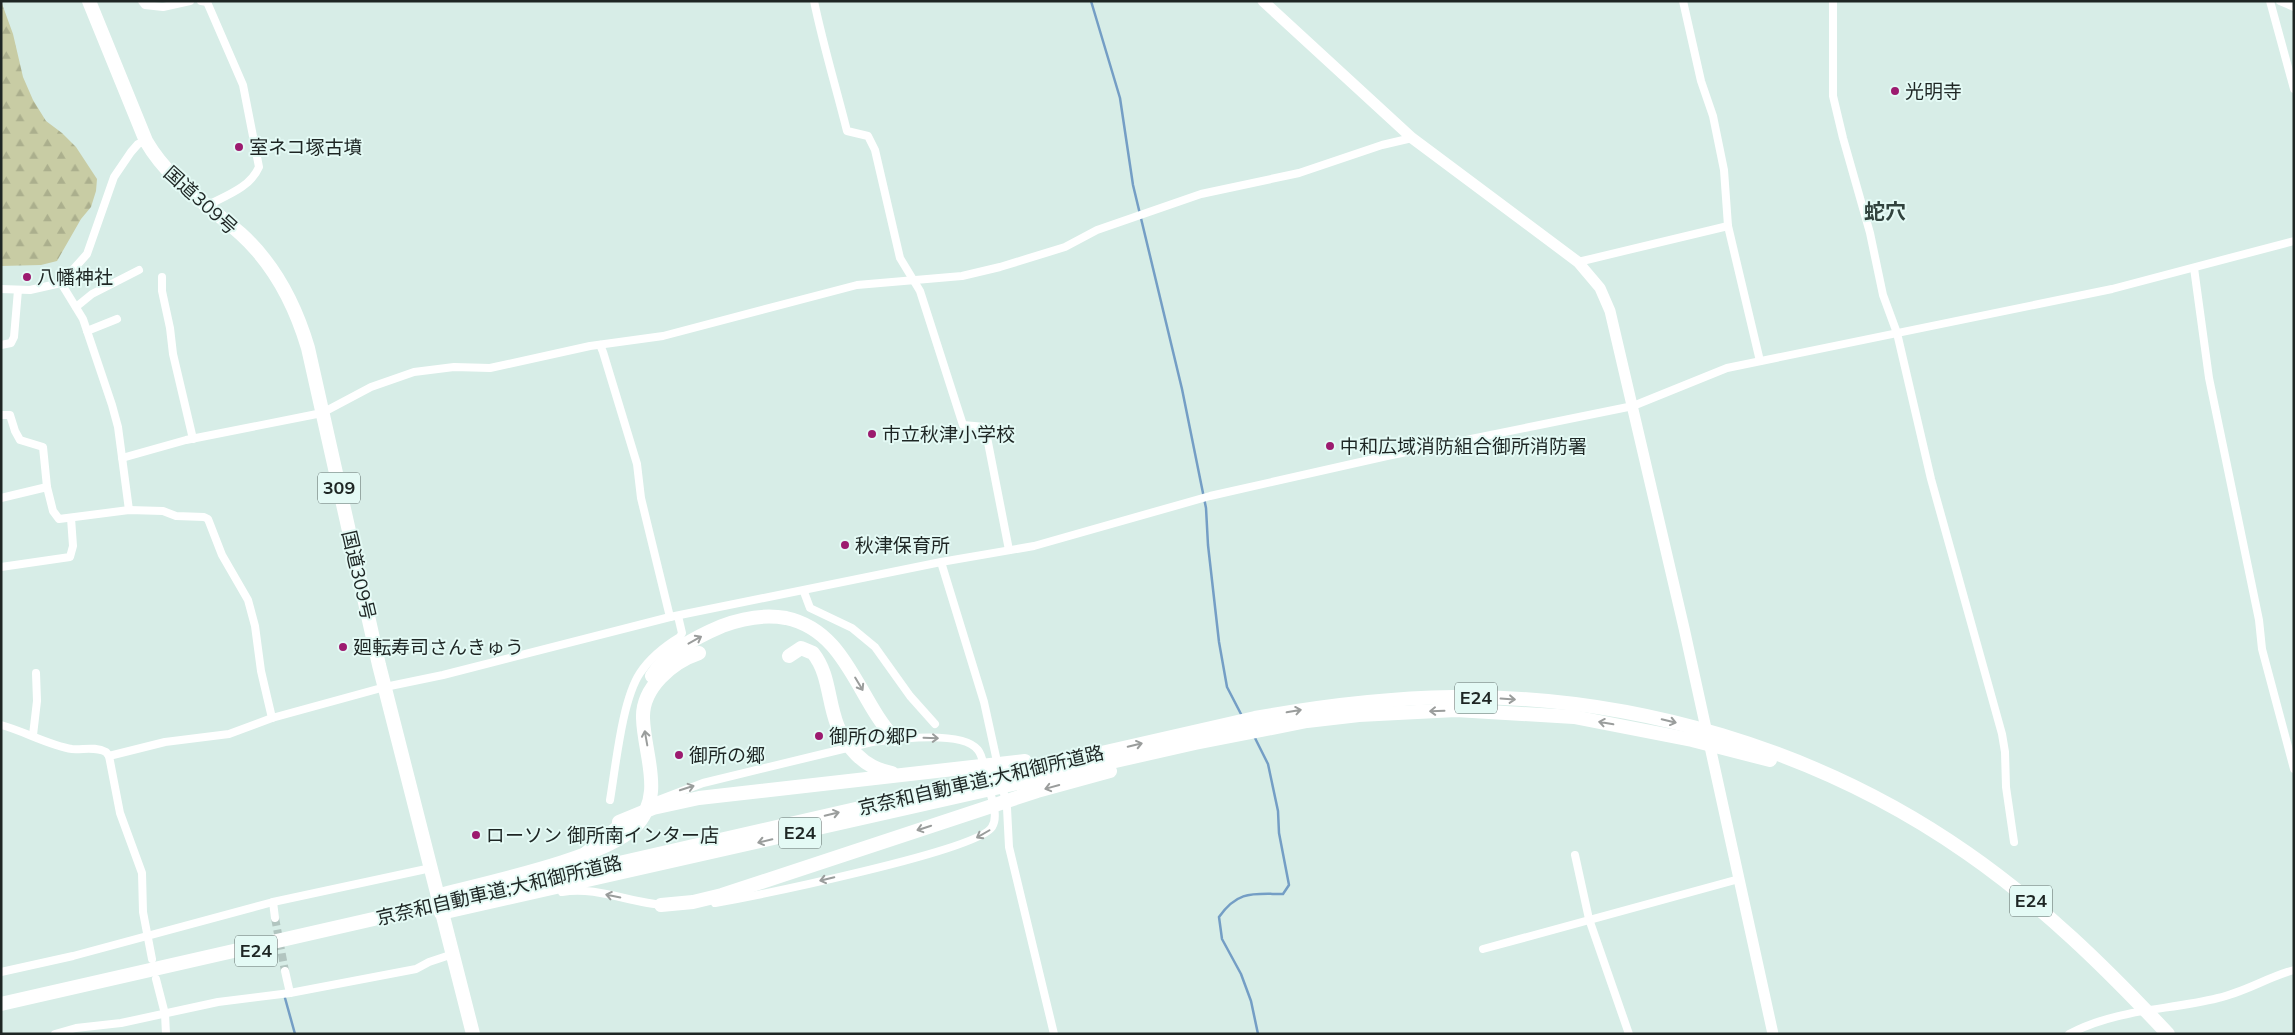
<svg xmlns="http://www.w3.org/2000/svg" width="2295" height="1035" font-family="Mulish,'Noto Sans JP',sans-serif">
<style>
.forest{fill:url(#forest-firs)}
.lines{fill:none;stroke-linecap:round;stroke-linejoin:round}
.stream{stroke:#749ec5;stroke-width:2.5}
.street-tunnel{stroke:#b2c5c0;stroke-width:8;stroke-dasharray:8 4;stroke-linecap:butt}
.street{stroke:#fff;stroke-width:8}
.secondary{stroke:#fff;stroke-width:11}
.highway{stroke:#fff;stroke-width:14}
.oneway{stroke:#9a9d9c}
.poi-dot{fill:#9c1b6f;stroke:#e4faf5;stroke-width:2}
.labels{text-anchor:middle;stroke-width:4;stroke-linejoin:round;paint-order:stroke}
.shield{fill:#e4faf5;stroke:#596663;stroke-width:1}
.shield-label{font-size:18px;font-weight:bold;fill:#1e2624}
.poi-label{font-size:19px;fill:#1e2624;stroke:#e4faf5;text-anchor:start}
.street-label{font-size:19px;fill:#1e2624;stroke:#e4faf5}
.quarter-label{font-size:21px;font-weight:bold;fill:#31433e;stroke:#e4faf5}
</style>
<defs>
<pattern id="forest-firs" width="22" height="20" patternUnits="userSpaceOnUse" patternTransform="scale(1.25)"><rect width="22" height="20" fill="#c8cca4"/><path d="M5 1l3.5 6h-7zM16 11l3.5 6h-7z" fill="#abaf8d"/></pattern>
</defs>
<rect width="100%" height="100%" fill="#d7ede7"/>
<path class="forest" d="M1,1L13,34L23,77L33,100L46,121L62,133L76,147L97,179L96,191L91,207L81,219L57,261L41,265L1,266Z"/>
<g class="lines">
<g class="stream">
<path d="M1091,1L1120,98L1133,185L1182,389L1206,508L1208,545L1219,642L1227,687L1242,716"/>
<path d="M1254,736L1268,764L1278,811L1279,833L1289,885L1283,894C1253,894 1238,890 1219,917L1222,939L1241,974L1251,1001L1258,1034"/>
<path d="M285,998L295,1034"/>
</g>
<path class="street-tunnel" d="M275,918L285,971"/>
<g class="street">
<path d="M142,1L145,5L163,7L190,1"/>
<path d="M201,1L207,2L243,85L259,167C250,188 225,196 206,206"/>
<path d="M814,1C823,45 836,87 847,131L868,136L875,150L900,258L920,291L963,425L985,427L1009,550"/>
<path d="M1683,1L1701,81L1713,116L1724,170L1728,226L1760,361"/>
<path d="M1833,1V96L1843,138L1870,233L1883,295L1897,333L1931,479L2002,734L2005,752L2006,787L2014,842"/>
<path d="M2270,1L2294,89"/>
<path d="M2280,1L2294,7"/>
<path d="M1578,262L1728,226"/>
<path d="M2194,268L2209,378L2259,620L2262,649L2294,769"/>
<path d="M162,277V291L170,328L173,354L193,439"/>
<path d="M61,283L83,319L112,405L118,427L129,510"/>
<path d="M1,289L30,290L61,283L87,254L114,177L131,152L138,144L146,141"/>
<path d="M76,307L92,294L139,270"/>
<path d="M87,331L117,319"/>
<path d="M1,345L11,343L14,337L18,290"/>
<path d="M600,345L603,352L637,464L641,498L670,617"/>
<path d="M1,415H10L15,431L20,440L43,447L47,487"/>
<path d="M122,458L186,440L322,413L371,387L414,372L454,367L490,368L590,346L663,336L857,285L962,276L1000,267L1065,247L1097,230L1201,194L1299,173L1382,145L1412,138"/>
<path d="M1,498L47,487L53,511L59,519L129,510L163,511L176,516L204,517L208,519L222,555L248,600L255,626L261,671L272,718"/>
<path d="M941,562L984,702L998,766"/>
<path d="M1,567L70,557L73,546L71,518"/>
<path d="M804,592L810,608L852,628L875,647L910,696L935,724"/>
<path d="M1,725C24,731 50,746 72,749C83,750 95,746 106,752L109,756L120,813L142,873L143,912L152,959"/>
<path d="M33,735L37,701L36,673"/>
<path d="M109,756L165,742L229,734L272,718L385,687L443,675L670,617L941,562L1034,546L1210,496L1387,456L1633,406L1727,368L2112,289L2294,241"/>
<path d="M1002,784L1007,808L1009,847L1054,1034"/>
<path d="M610,800C616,765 622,700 640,673C650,658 665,646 680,637L682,633L678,616"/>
<path d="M648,804L703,783L872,742C894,739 963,730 978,750C982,755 983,762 984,768"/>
<path d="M584,851L622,820"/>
<path d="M1575,855L1589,919L1629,1034"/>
<path d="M562,892C597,886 630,903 664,905"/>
<path d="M273,902L275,918"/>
<path d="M715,903C754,896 978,851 992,827C999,816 991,798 989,787"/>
<path d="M1483,949L1739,879"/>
<path d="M285,971L290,993"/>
<path d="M1,972L73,956L273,902L431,868"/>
<path d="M156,979L165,1014L166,1034"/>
<path d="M55,1034L76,1028L121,1023L218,1002L290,993L416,969L429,962L453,954"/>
<path d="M2069,1034C2119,1008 2166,1011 2218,998C2245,992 2268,977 2294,970"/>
</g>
<path class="secondary" d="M1263,1L1412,138L1578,262L1600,288L1610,311L1684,628L1773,1034"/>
<g class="highway">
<path d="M89,1L146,141C169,181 207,204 241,234C275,265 295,304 308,348L379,665L473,1034"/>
<path d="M789,656L801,648L813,653C836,682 823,721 856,754C867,765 877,770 892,773"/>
<path d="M652,676C667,652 696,637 722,626C743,618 763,614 786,618C847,631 857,699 895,739"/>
<path d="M619,822L653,808L699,798L1025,761"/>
<path d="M444,894C489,882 603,858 634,828C666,796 644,756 643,718C642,688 672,662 699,653"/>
<path d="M661,905L693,902L722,895L1037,791L1110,771"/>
<path d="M441,913L1195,743L1307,721L1359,715L1456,710L1574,717L1692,740L1770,760"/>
<path d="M1,1004L1255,718C1321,706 1386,698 1453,697C1634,695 1818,749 1967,853C2042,905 2106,968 2168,1034"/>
</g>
</g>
<defs><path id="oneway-shaft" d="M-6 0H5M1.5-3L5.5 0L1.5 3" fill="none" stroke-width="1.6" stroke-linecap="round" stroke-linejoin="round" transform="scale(1.25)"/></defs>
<g class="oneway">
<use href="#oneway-shaft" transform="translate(695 640) rotate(-29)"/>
<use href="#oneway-shaft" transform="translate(859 684) rotate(59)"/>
<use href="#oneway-shaft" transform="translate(1508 699) rotate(4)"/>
<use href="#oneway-shaft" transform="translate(1294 711) rotate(-10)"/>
<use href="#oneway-shaft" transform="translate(1437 711) rotate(178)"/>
<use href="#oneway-shaft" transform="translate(1669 721) rotate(13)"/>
<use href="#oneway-shaft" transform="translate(1606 723) rotate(-170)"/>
<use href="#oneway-shaft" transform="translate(646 738) rotate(-100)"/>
<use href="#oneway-shaft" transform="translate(931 738) rotate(2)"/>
<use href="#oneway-shaft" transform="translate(1135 745) rotate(-13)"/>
<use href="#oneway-shaft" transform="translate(1052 787) rotate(165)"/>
<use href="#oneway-shaft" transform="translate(687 788) rotate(-18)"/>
<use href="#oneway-shaft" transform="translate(832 814) rotate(-13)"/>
<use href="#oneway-shaft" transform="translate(924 828) rotate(162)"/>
<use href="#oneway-shaft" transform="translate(983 834) rotate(150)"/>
<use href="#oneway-shaft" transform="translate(765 841) rotate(167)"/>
<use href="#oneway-shaft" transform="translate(827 879) rotate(167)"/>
<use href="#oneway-shaft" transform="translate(613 896) rotate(-169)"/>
</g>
<g class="poi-dot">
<circle cx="1895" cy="91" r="5"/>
<circle cx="239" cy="147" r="5"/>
<circle cx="27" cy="277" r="5"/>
<circle cx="872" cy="434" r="5"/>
<circle cx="1330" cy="446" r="5"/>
<circle cx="845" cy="545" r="5"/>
<circle cx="343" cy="647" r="5"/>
<circle cx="819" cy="736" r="5"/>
<circle cx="679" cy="755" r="5"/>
<circle cx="476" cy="835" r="5"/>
</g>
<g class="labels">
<g class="shield">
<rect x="318" y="472.5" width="42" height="31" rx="4"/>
<rect x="1455" y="682.5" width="42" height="31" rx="4"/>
<rect x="779" y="817.5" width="42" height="31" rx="4"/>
<rect x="2010" y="885.5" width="42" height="31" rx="4"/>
<rect x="235" y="935.5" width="42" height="31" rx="4"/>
</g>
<g class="shield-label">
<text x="339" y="494">309</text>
<text x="1476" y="704">E24</text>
<text x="800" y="839">E24</text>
<text x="2031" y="907">E24</text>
<text x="256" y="957">E24</text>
</g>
<g class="poi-label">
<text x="1905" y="98">光明寺</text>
<text x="249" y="154">室ネコ塚古墳</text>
<text x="37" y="284">八幡神社</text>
<text x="882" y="441">市立秋津小学校</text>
<text x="1340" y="453">中和広域消防組合御所消防署</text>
<text x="855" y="552">秋津保育所</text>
<text x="353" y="654">廻転寿司さんきゅう</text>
<text x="829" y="743">御所の郷P</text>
<text x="689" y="762">御所の郷</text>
<text x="486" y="842">ローソン 御所南インター店</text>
</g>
<g class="street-label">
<text transform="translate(201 200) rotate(42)" y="7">国道309号</text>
<text transform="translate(359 575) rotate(77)" y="7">国道309号</text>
<text transform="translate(981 780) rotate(-13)" y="7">京奈和自動車道;大和御所道路</text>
<text transform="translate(499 890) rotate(-13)" y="7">京奈和自動車道;大和御所道路</text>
</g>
<g class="quarter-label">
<text x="1885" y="219">蛇穴</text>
</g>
</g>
<rect width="2295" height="1035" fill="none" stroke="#1e2624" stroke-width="5"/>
</svg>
